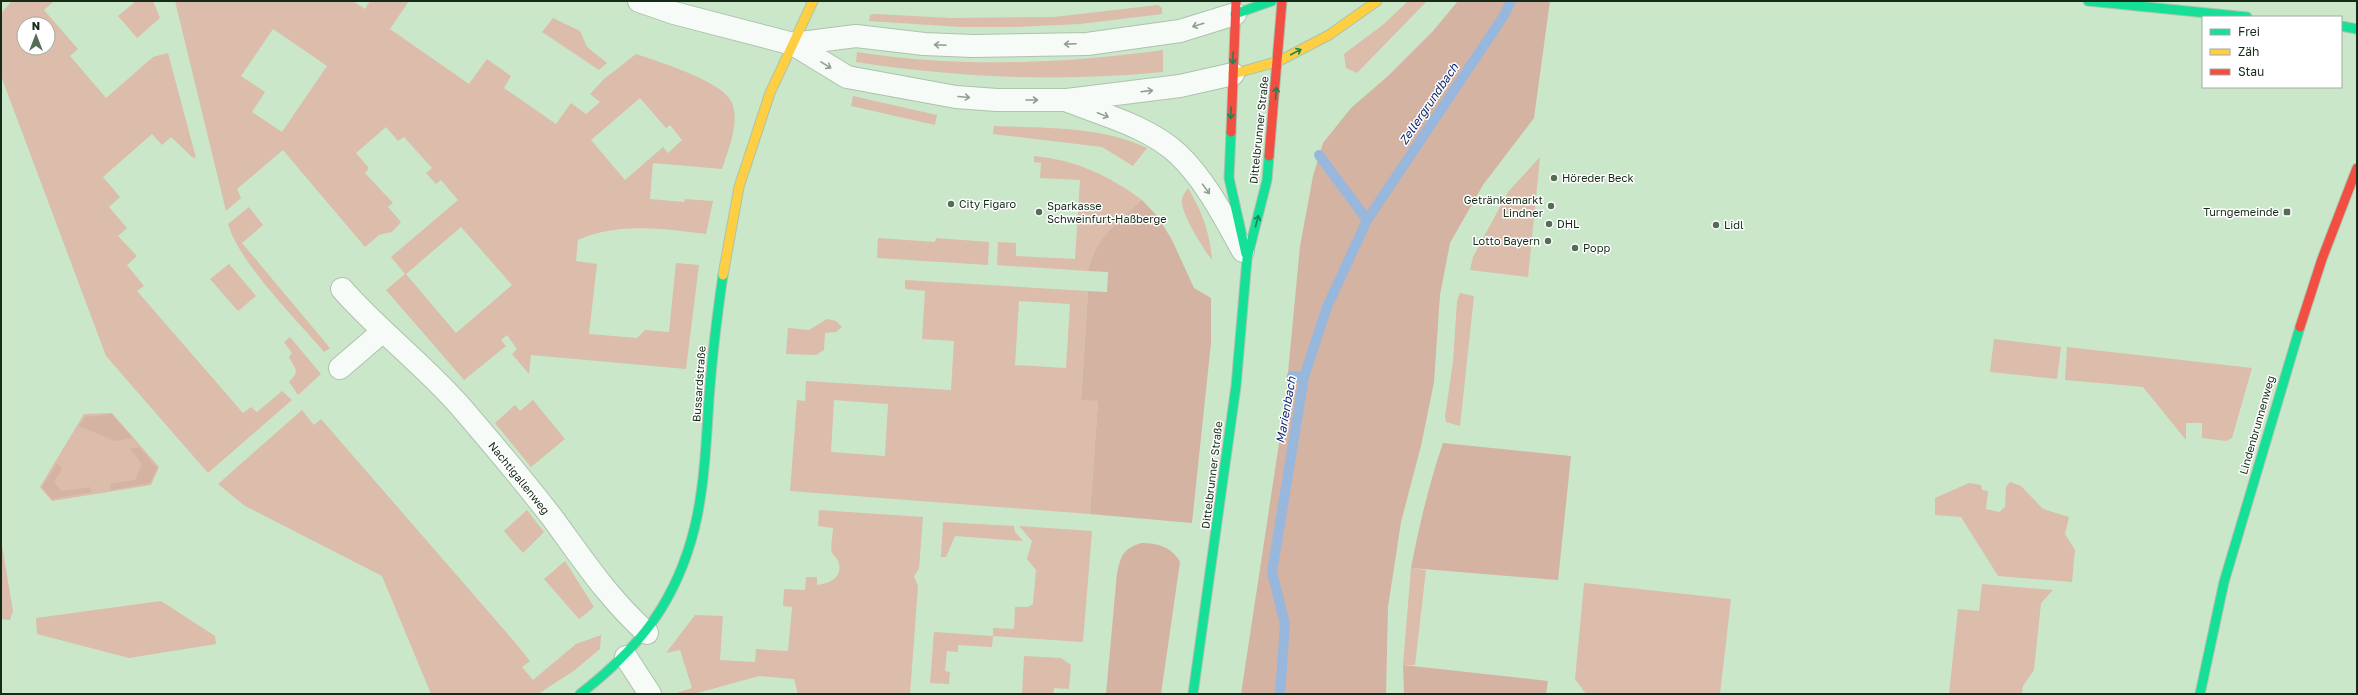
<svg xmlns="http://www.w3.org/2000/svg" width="2358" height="695" font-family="'Golos Text',sans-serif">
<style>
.green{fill:#dcbcab;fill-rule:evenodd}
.forest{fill:#d4b3a2}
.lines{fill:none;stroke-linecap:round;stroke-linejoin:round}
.stream{stroke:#98b7dd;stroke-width:10}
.street-casing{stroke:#acc3ac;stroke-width:24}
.fast-casing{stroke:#acc3ac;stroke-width:11}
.slow-casing{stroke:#acc3ac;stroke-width:11}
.jam-casing{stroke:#acc3ac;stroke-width:11}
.street{stroke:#f7fbf7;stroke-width:22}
.fast{stroke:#16e098;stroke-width:9}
.slow{stroke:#ffcf43;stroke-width:9}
.jam{stroke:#f24e42;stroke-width:9}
.oneway{stroke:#929d92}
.oneway2{stroke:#168658}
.poi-dot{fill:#556d56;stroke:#fff;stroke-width:1.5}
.labels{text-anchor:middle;stroke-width:3;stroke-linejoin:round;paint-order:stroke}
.street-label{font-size:11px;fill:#162b17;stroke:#fff}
.poi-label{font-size:11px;fill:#162b17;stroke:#fff;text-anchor:start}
.water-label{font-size:12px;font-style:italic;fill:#0f2975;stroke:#fff}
</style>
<rect width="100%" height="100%" fill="#cae7ca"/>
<g class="green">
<path d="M12,1H54L44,10L78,49L70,56L106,98L153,57L168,53L196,158L192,157L171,137L162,145L152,134L103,177L120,197L109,207L127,228L118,236L137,256L127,265L144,286L137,291L243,413L251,407L257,412L282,391L292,400L208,473L106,356L1,76V13ZM24,24H48V48H24Z"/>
<path d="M136,1H153L160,18L137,38L118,16Z"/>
<path d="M175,1H353L365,9L370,1H409L390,29L469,84L487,59L511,76L504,88L556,124L571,103L586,114L600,102L590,94L604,79L636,54C657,61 725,82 732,103C740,123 728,150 722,169L653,163L650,199L684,202L685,199L713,201L706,234C662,229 620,222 578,240L576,261L597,264L589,334L637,338L645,330L669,332L676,263L699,265L686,369L531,355L529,374L512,354L517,349L507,335L501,340L506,346L464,380L386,290L405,274L391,257L458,200L441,180L436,184L426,173L432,168L404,137L398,141L386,127L356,153L369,168L365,173L393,203L388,207L401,222L392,232L379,235L365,247L283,150L237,189L241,198L226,211ZM273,29L327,66L282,132L252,112L265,92L241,76ZM640,98L666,128L670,125L682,140L668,153L663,147L625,180L591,140ZM461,227L512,285L456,333L406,274Z"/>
<path d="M1408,1H1427L1357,73L1346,68L1344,54L1384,24Z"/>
<path d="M1158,5L1162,8V14L1080,24L1015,27H960L869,21L870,15L874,14L952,18L1054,17Z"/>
<path d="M553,18L580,31L587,47L607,63L599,70L542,32Z"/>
<path d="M1163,50V72C1061,82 958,78 856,62L857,52C960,68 1061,64 1163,50Z"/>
<path d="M853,96L937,115L935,125L851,106Z"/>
<path d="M994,126C1044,128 1101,126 1147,148L1133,166L1102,147L993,134Z"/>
<path d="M1034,156C1076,160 1108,175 1142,200C1119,221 1095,238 1088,271L997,265L998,242L1016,243V256L1075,259L1080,180L1040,178L1041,163L1034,162Z"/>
<path d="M1540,157L1528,277L1470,270L1473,257L1508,192Z"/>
<path d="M1188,188C1202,211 1210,233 1212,260C1203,248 1180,213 1182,199C1183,195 1186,191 1188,188Z"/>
<path d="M249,207L263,225L242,243L330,348L324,352C296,319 240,264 228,224Z"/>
<path d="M878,238L935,242L936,238L989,242L988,265L877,258Z"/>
<path d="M229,264L256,296L238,311L210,279Z"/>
<path d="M905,280L1088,291L1081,399L1098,401L1090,514L790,491L797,400L805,401L806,381L951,390L954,341L922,339L925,291L905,289ZM1019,301L1070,304L1066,368L1015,365ZM834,400L888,404L885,456L831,452Z"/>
<path d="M1460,293L1474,296L1460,426L1446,422L1445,416L1453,362L1457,301Z"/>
<path d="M827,319L836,321L842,327L836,332L825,333L824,350L816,355L786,354L788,328L809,330Z"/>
<path d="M290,337L321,374L298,395L289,382L295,375L296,370L289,357L292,353L284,342Z"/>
<path d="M1994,339L2061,347L2057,379L1990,372Z"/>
<path d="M2067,347L2252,368L2232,438L2226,441L2202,438V423H2186V440L2143,387L2065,380Z"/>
<path d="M533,400L565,439L531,467L495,423L515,405L520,411Z"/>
<path d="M302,410L314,425L321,419L513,640L530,661L522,667L533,680L576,644L601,635L600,649L575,670L538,694H431L382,576L245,506L218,484Z"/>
<path d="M112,413L159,467L151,485L52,501L40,487L84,414Z"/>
<path d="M2010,482L2021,486L2043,509L2069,517L2065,534L2075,550L2072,582L1998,576L1961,517L1935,515V498L1969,483L1981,485L1982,490L1988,491L1986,509L1999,512L2005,507L2006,487Z"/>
<path d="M527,510L544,532L523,553L504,531Z"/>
<path d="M819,510L923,517L919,569L914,576L918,586L910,694H798L794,679L759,676L694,694H673L692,688L680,650L666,653L695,615L723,616L720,660L755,662L756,649L788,651L792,607L783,606L784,589L805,590L806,577H817V585C831,584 844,576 838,561C837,558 834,556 832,553C830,547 833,534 833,528L818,526Z"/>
<path d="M943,522L1014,526L1015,532L1023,541L955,536L946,557H941Z"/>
<path d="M1019,526L1092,531L1083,642L993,636L992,647L958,645V652L947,651L945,671L950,672L949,684L930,683L934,632L993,636V628L1014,629L1015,607H1028L1033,604L1036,570L1027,559L1032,541Z"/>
<path d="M1,540L13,611L10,620L1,619Z"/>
<path d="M565,561L594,607L579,619L544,579Z"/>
<path d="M1411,568L1426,570L1415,665H1403Z"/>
<path d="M1584,583L1731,599L1720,694H1586L1575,679Z"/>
<path d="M1982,584L2053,590L2041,603L2034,670L2023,686L2022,694H1949L1958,609L1979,611Z"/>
<path d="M161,601L215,636L216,644L129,658L37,634L36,618Z"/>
<path d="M1024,656L1061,658L1071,665L1069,689L1054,688L1053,694H1022Z"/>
</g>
<g class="forest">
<path d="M1458,1H1550L1534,118L1483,185L1450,243L1440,295L1434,382L1421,446L1401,522L1388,607L1386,694H1241L1285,404L1300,246L1313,176L1323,143L1351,108L1388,76L1433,31Z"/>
<path d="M1142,200L1158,217L1172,240L1194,288L1211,298V343L1192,523L1090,514L1098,401L1081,400L1088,291L1107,292L1108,272L1088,271C1095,238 1119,221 1142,200Z"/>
<path d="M111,414L133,438L115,441L79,426L86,417Z"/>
<path d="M1443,443L1571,456L1558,580L1411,568C1419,526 1429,484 1443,443Z"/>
<path d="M139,447L157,468L150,483L111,490L110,484L135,480L142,464L130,449Z"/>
<path d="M57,464L62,468L54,482L62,491L90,487L92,492L52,499L42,487Z"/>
<path d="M1141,543C1158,543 1172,547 1180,562L1161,694H1106L1117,573C1121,555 1123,549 1141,543Z"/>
<path d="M1403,665L1548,681L1546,694H1404Z"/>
</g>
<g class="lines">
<g class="stream">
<path d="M1367,220L1503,17L1511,1"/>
<path d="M1292,376L1304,377"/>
<path d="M1280,694L1285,624L1272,572L1304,377L1327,307L1367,220L1319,155"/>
</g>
<defs>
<g id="street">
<path d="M639,1L674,13L793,44L847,77L956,97L997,100H1067L1180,86L1233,74"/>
<path d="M793,44L856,36L924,44L973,46L1087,44L1180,31L1235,14"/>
<path d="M1068,101C1104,115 1149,127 1178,154C1206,181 1224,217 1243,251"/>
<path d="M342,289C379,331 423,364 460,406C491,442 522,479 551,516C582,558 607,597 647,633"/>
<path d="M340,368L382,332"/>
<path d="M626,657L650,694"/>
</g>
<g id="fast">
<path d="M2088,1L2247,17"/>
<path d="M1235,14L1272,1"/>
<path d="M2341,26L2357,29"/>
<path d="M1231,132L1229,178L1246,254"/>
<path d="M580,694C611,670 640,643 661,609C703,541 704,475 709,399C712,357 717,316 723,275"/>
<path d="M1193,694L1236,386L1247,259L1267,180L1269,156"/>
<path d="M2200,694L2224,582L2300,327"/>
</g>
<g id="slow">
<path d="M1233,74L1279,61L1329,35L1377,1"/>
<path d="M723,275L739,187L770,93L813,1"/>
</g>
<g id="jam">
<path d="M1231,132L1236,1"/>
<path d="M1269,156L1282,1"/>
<path d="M2300,327L2322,259L2357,168"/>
</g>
</defs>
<use href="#street" class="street-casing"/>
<use href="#fast" class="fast-casing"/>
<use href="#slow" class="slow-casing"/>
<use href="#jam" class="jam-casing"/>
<use href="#street" class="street"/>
<use href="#fast" class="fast"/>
<use href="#slow" class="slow"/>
<use href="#jam" class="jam"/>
</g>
<defs><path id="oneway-shaft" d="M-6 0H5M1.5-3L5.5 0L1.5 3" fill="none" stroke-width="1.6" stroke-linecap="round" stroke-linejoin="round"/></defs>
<g class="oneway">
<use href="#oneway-shaft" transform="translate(1198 25) rotate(163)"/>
<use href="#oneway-shaft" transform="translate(1070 44) rotate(178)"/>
<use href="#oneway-shaft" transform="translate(940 45) rotate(-177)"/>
<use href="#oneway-shaft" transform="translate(826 65) rotate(31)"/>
<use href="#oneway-shaft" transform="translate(1147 91) rotate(-7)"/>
<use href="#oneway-shaft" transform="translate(964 97) rotate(5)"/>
<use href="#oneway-shaft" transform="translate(1032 100)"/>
<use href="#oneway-shaft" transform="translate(1103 115) rotate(22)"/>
<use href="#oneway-shaft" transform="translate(1206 189) rotate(54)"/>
</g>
<g class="oneway2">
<use href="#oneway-shaft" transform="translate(1296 52) rotate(-28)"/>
<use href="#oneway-shaft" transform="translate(1233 58) rotate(93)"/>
<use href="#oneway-shaft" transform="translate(1276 93) rotate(-85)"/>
<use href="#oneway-shaft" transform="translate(1231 113) rotate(92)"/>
<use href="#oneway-shaft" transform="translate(1257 221) rotate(-75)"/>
</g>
<g class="poi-dot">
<circle cx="1554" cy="178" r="4"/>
<circle cx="951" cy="204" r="4"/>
<circle cx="1551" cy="206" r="4"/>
<circle cx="1039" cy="212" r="4"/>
<rect x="2283" y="208" width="8" height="8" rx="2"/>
<circle cx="1549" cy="224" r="4"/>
<circle cx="1716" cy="225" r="4"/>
<circle cx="1548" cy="241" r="4"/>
<circle cx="1575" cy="248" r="4"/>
</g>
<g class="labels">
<g class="street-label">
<text transform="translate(1259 130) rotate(-84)" y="4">Dittelbrunner Straße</text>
<text transform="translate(699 384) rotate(-86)" y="4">Bussardstraße</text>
<text transform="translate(2257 425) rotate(-74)" y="4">Lindenbrunnenweg</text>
<text transform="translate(1212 475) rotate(-83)" y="4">Dittelbrunner Straße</text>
<text transform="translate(519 478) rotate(51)" y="4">Nachtigallenweg</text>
</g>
<g class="poi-label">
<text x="1562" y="182">Höreder Beck</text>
<text x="1543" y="204" text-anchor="end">Getränkemarkt<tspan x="1543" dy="13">Lindner</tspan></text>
<text x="959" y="208">City Figaro</text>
<text x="1047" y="210">Sparkasse<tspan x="1047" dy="13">Schweinfurt-Haßberge</tspan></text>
<text x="2279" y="216" text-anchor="end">Turngemeinde</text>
<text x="1557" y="228">DHL</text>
<text x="1724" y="229">Lidl</text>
<text x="1540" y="245" text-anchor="end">Lotto Bayern</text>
<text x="1583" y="252">Popp</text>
</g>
<g class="water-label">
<text transform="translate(1429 104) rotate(-56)" y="4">Zellergrundbach</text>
<text transform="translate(1286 410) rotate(-80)" y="4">Marienbach</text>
</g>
</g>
<rect width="2358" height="695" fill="none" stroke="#162b17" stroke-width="4"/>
<rect x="2202" y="16" width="140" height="72" fill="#ffffff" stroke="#a2aaa2"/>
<rect x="2210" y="29" width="20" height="6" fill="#16e098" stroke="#a2aaa2"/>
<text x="2238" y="36" font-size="12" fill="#162b17">Frei</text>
<rect x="2210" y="49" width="20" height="6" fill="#ffcf43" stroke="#a2aaa2"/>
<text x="2238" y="56" font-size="12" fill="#162b17">Zäh</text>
<rect x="2210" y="69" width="20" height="6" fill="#f24e42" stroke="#a2aaa2"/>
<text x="2238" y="76" font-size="12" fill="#162b17">Stau</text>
<g transform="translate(36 36)"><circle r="19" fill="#ffffff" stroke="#a2aaa2"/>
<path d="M0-3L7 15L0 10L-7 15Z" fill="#556d56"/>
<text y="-6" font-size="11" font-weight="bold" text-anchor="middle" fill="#162b17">N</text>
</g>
</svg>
